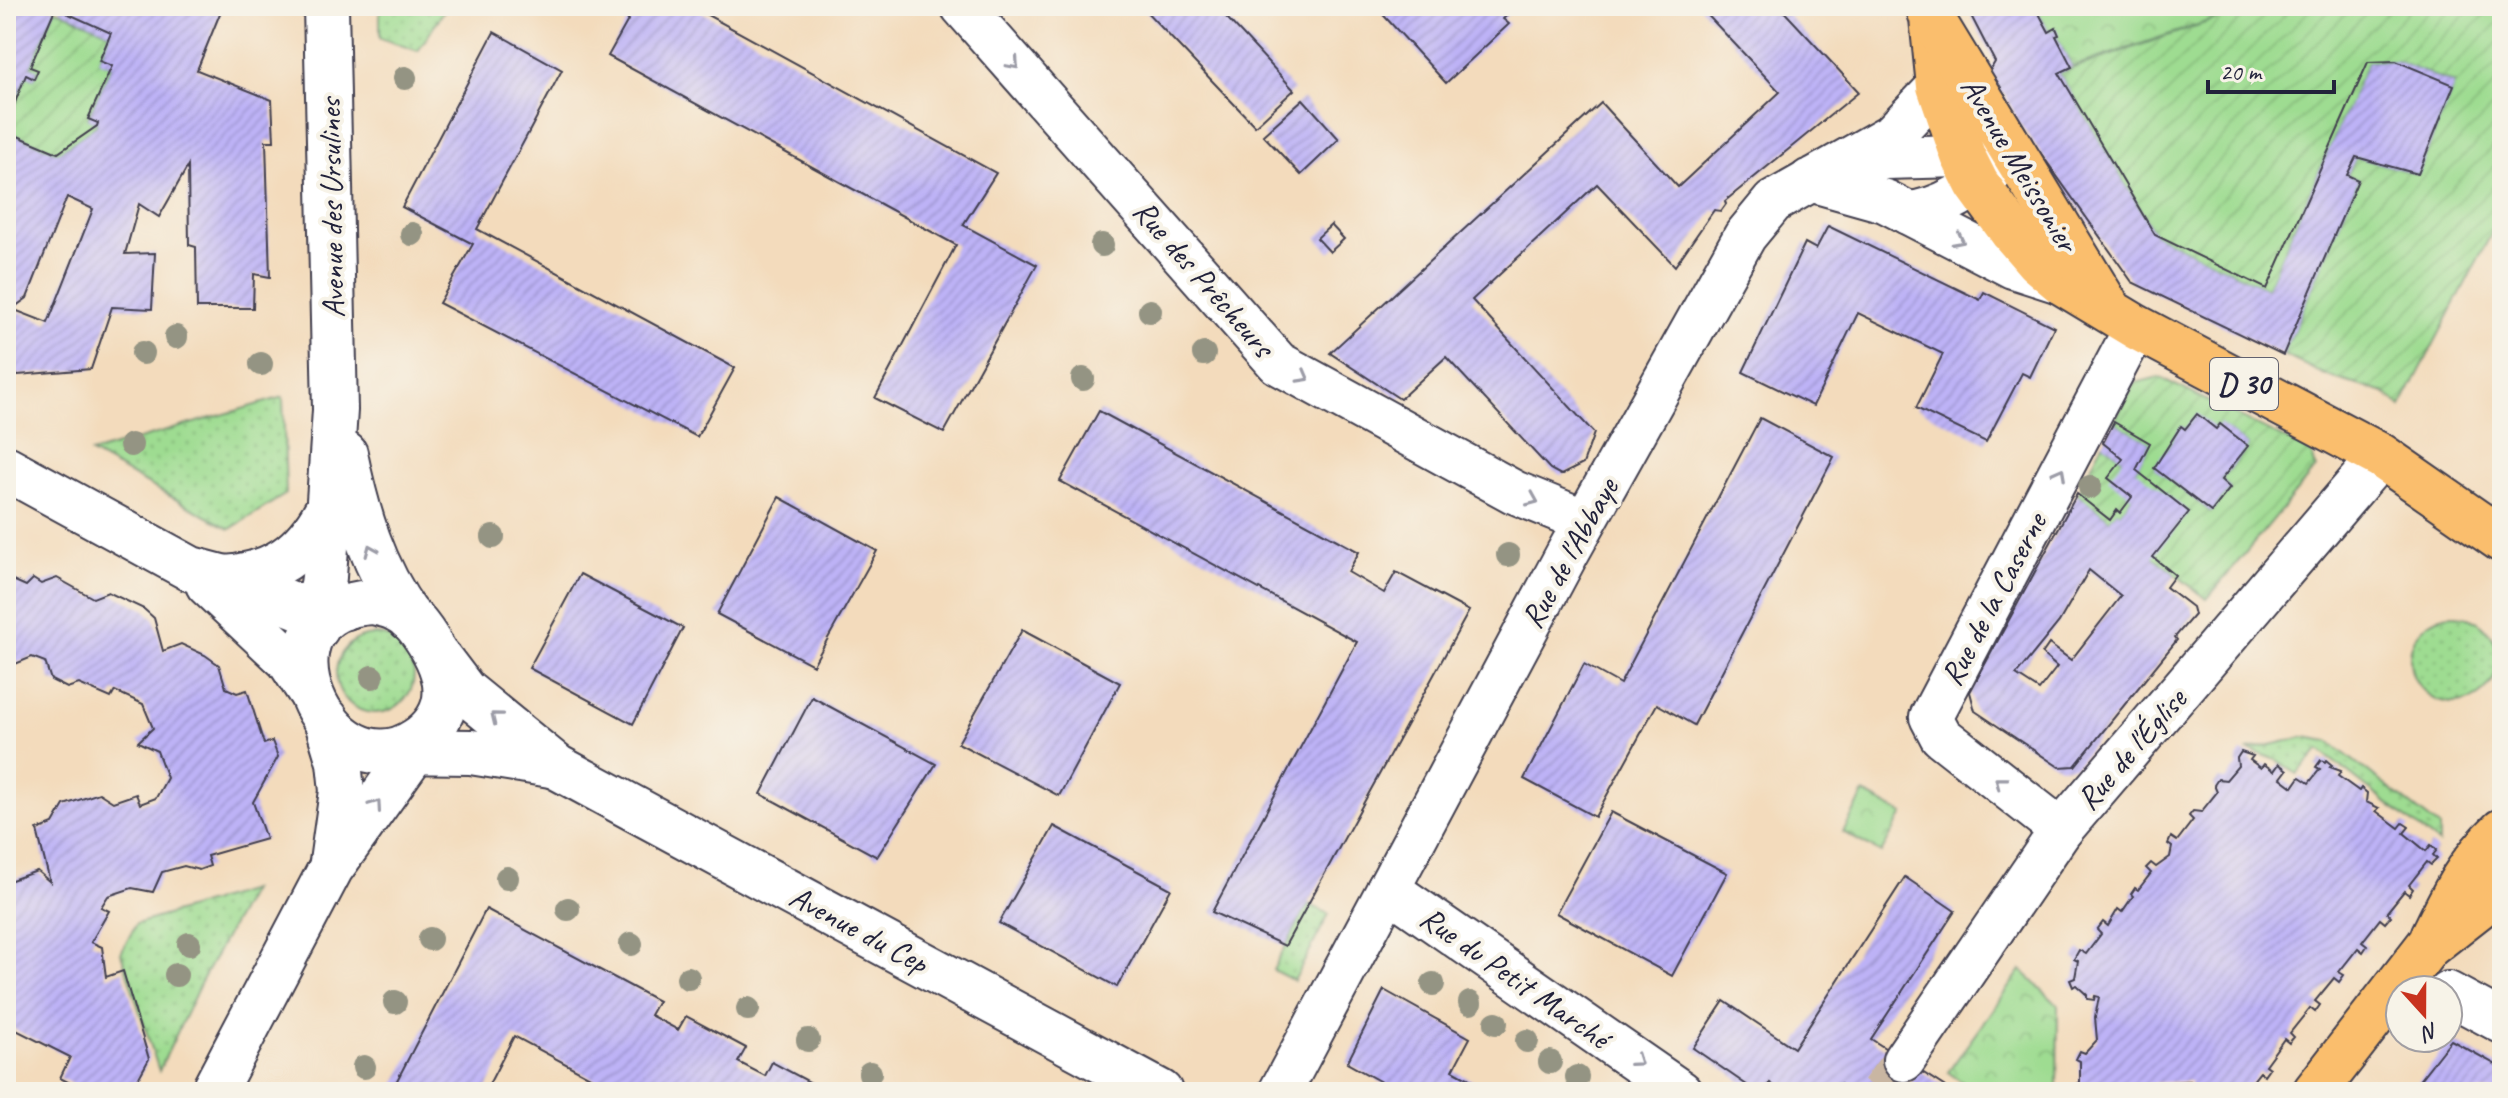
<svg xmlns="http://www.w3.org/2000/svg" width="2508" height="1098" font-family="Caveat,sans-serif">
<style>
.grass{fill:url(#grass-dots);stroke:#607f66;stroke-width:2}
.park{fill:url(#park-crowns);stroke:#607f66;stroke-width:2}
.garden{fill:url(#garden-furrows);stroke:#607f66;stroke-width:2;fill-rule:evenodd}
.building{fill:url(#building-hatch);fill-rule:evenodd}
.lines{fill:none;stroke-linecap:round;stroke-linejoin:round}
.minor-tunnel{stroke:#c9b6a2;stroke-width:42;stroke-dasharray:42 21;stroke-linecap:butt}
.minor-casing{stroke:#413e4e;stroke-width:46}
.tertiary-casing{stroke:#413e4e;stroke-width:48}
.primary-casing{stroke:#413e4e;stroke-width:48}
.minor{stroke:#fff;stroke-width:42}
.tertiary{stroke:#fff;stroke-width:44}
.primary{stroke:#fabe6d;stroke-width:44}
.tree{fill:#949483}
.oneway{stroke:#9c9ca7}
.labels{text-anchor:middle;stroke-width:8;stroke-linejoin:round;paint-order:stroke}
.shield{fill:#f7f3e8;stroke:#62616f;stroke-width:2}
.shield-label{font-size:30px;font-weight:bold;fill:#22223b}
.street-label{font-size:32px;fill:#22223b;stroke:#f7f3e8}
</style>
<defs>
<pattern id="grass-dots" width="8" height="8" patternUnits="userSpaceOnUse" patternTransform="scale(2)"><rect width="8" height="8" fill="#9edc91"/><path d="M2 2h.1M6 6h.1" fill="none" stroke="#88bc7e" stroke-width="1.8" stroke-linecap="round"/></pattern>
<pattern id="park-crowns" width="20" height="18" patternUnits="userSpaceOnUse" patternTransform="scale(2)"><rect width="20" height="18" fill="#9edc91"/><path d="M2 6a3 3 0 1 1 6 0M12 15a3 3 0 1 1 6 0" fill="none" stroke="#88bc7e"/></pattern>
<pattern id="garden-furrows" width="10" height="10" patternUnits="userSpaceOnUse" patternTransform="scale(2)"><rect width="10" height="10" fill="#9edc91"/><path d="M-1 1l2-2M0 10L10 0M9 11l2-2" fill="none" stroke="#88bc7e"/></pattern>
<pattern id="building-hatch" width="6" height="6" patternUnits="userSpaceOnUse" patternTransform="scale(2)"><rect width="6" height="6" fill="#bdb2f6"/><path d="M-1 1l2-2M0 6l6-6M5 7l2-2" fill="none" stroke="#a299d4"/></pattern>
</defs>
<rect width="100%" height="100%" fill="#f7f3e8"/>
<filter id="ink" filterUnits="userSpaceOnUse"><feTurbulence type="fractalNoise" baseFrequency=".0125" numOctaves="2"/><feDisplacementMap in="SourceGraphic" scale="16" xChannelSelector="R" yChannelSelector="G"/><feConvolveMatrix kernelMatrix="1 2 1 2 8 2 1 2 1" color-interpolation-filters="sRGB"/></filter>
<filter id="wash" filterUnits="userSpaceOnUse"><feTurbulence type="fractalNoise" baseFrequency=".006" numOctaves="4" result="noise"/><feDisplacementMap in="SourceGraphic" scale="32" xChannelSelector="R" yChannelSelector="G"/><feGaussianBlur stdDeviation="1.8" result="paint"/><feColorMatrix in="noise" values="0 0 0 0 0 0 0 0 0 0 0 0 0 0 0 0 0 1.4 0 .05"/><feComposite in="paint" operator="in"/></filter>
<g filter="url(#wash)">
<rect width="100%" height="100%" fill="#f3dbbc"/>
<g class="grass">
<path d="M380,6H447L418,51L380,38Z"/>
<path d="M283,397L286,494L230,529L91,453Z"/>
<circle cx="2454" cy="659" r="44"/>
<circle cx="375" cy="674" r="39"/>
<path d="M2305,737L2328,741L2439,827V844L2319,750L2297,774L2276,760L2249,750Z"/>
<path d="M251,890L200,984L159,1071L121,953L136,924Z"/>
<path d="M1308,904L1329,914L1294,981L1273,970Z"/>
</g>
<g class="park">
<path d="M2035,6H2225L2222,17L2072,67L2056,36V29L2049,32Z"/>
<path d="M1864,793L1903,814L1881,853L1843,832Z"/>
<path d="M2021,970L2058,1005L2057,1092H1976L1948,1072Z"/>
</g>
<g class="garden">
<path d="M2225,6H2502V213L2401,407L2385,393L2330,377L2283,355L2358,180L2347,175L2356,157L2418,174L2454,84L2396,61L2368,62L2267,289L2155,235L2059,73L2222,17Z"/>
<path d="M55,9L111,33L99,60L112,66L88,118L98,123L97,126L58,153L6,131L26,75L34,79L38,71L30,67Z"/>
<path d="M2159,377L2311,452L2316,468L2207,599L2153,557L2136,470L2149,443L2114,422L2135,383ZM2220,425L2248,446L2221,480L2230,488L2211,512L2155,468L2181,427L2185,429H2216Z"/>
<path d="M2103,443L2123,459L2132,497L2120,513L2117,511L2110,520L2077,494Z"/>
</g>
<g id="blocks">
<g class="building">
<path d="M6,6H48L55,9L30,67L38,70L34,79L26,75L6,125Z"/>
<path d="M62,6H223L197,70L272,100L274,141H266L270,277L254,274L253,308H197L196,247L189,245L188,166L159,217L139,204L125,254L155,253L152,309L112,307L91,369L6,376V131L58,153L97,126L98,123L88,119L112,66L99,61L111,33L60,10ZM67,197L93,209L48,323L12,309L27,298Z"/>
<path d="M636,6H691L996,173L963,225L1037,265L944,433L875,398L956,245L608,56Z"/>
<path d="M1141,6H1216L1294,90L1255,126Z"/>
<path d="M1375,6H1517L1503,19L1509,24L1446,83Z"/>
<path d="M1699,6H1779L1859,92L1725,201L1726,204L1721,211L1714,210L1675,266L1597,184L1472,300L1594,433L1583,464L1561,475L1550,469L1446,357L1400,399L1330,353L1601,103L1678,187L1780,92Z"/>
<path d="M1966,6H2035L2049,32L2056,28L2059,35L2056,36L2072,67L2059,73L2155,235L2267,289L2368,62L2396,61L2454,85L2418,174L2356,157L2347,175L2358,180L2283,355L2132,282L2020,124L2005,94L1994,90L1989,72L1995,62Z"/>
<path d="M494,32L562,70L477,229L735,368L697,437L439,303L473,244L402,207Z"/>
<path d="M1303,99L1339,139L1301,175L1263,135Z"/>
<path d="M1331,225L1344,239L1330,252L1317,238Z"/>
<path d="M1828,226L1980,300L1984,292L2054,327L2030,377L2022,373L1986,442L1916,408L1943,354L1858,313L1813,406L1743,372L1805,243L1816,249Z"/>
<path d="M1099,411L1359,552L1348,572L1384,593L1396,572L1469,611L1285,946L1212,912L1357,642L1060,481Z"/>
<path d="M2197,414L2216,429L2220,424L2248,446L2221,480L2230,488L2211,512L2154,468L2181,426L2185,429Z"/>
<path d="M1760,418L1834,457L1694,725L1657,704L1595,817L1524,779L1584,664L1620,684Z"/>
<path d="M2114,422L2150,443L2136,470L2189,512L2153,557L2175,575L2166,587L2192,607L2194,615L2175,637L2177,640L2075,766L2059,767L1975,711L1970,692L2077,494L2110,520L2117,510L2120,513L2132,497L2108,478L2123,459L2103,443ZM2089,570L2121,596L2071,660L2049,644L2042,654L2057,667L2039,690L2016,675L2059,622Z"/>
<path d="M779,497L877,551L813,665L717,614Z"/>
<path d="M580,574L683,628L633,724L529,668Z"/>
<path d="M6,577L26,586L33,579L41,584L57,578L93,598L108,592L144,609L154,618L163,651L181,644L205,655L219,665L226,688L237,693L247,690L264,744L272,741L278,757L253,802L266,839L207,856L210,866L199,870L184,866L162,872L153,892L132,888L108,896L101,907L109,911L91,942L102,947L106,977L123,971L149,1059L131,1092H68L72,1084L60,1078L70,1057L6,1025V882L37,871L50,882L37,830L53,824L64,805L99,793L113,802L136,794L140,804L156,798L167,778L157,751L138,742L153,728L143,704L115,691L111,698L79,684L67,688L51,680L45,662L32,657L15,664L6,679Z"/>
<path d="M1022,630L1120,683L1059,796L958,743Z"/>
<path d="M812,697L936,764L877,857L761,794Z"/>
<path d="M2241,752L2253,756L2250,760L2261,768L2264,764L2274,771L2279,764L2287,770L2281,778L2293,787L2300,777L2309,783L2320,769L2316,767L2321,760L2325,762L2326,760L2332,765L2330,767L2341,771L2338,776L2359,791L2361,788L2367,793L2366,802L2379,808L2376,811L2399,828L2403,823L2409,827L2404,833L2426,851L2431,845L2437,850L2433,855L2437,859L2431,865L2427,862L2409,885L2413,889L2409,895L2404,891L2387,912L2391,916L2385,923L2380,919L2362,942L2367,946L2363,952L2358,948L2339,972L2344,975L2339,982L2334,978L2315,1001L2320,1005L2315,1012L2310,1008L2290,1033L2294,1037L2289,1043L2284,1039L2265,1065L2269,1068L2264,1075L2260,1072L2244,1092H2184L2183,1085H2191L2190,1081L2154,1083L2152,1086L2148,1083L2142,1092H2077L2075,1086L2080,1083V1061L2076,1059L2080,1051L2085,1053L2097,1040L2095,1017L2099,997L2095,996L2094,1000L2087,999V995L2076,985L2073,987L2070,980L2075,978L2078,961L2074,959L2079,950L2086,954L2101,934L2097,930L2103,922L2108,926L2118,909L2122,912L2133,896L2131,894L2135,888L2138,890L2151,873L2146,868L2151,863L2156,867L2170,857L2172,847L2168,844L2171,837L2177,841L2193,820L2189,816L2193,811L2201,812L2217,792L2214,785L2218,779L2226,780L2238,766L2237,758Z"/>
<path d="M1611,812L1727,873L1672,976L1556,913Z"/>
<path d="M1054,826L1171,889L1117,987L999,923Z"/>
<path d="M1905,877L1955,911L1871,1039L1953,1092H1853L1840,1084L1835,1092H1783L1770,1083L1764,1092H1757L1693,1048L1724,1001L1794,1048Z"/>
<path d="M486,909L658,1001L650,1015L678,1030L686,1016L746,1048L738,1062L765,1076L772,1062L828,1092H618L514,1036L485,1092H391Z"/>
<path d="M1384,990L1470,1038L1453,1070L1493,1092H1399L1347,1063Z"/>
<path d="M2451,1040L2502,1068V1092H2410Z"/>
</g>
</g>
</g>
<g filter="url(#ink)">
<use href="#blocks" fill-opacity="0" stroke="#413e4e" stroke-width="2"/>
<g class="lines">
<path class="minor-tunnel" d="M1881,1092L1904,1060"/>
<defs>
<g id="minor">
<path d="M962,6L1278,363L1514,492L1585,521"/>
<path d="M1856,164L1885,158L1997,155"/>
<path d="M1810,180L1885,201L2013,267L2063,283"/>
<path d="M1908,213C1947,209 1974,186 2004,162"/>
<path d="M2061,830L1941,736L1931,717L2136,327"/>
<path d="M1388,889L1681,1092"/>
<path d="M2448,993L2502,1022"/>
<path d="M1904,1060L2061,830L2381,456"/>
<path d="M1280,1092L1567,554L1745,236L1773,202L1893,134L1939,86"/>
</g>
<g id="tertiary">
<path d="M345,454C357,513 373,568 409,618"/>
<path d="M6,468L191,569L225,578L307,610L346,607"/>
<path d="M225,578C274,574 303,554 327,510"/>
<path d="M208,584L289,660L308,689"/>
<path d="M373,602C381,604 389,605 396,609C410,615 418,626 426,638C449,673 458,712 417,740C328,800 241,608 373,602Z"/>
<path d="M317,628L324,577L335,410L326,6"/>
<path d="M439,658L464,691L557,767L1160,1092"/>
<path d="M326,719L339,762L342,791L332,862"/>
<path d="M393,751L471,752L551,765"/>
<path d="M213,1092L331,868L428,732"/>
</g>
<g id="primary">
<path d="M1928,6L1932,18L1939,86L1963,156L1977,184L2012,232L2037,261L2063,283L2136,327L2381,456L2502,540"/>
<path d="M1939,30L2105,303"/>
<path d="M2433,936C2453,895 2468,863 2502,831"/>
<path d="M2315,1092L2428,946L2502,888"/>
</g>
</defs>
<use href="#minor" class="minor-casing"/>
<use href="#tertiary" class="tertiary-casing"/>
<use href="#primary" class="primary-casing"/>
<use href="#minor" class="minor"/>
<use href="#tertiary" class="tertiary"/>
<use href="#primary" class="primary"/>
</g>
<g class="tree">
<circle cx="405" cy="78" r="12"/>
<circle cx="412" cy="234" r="12"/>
<circle cx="1102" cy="245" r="12"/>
<circle cx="1150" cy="311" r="12"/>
<circle cx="176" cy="337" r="12"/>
<circle cx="143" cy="353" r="12"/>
<circle cx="1204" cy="354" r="12"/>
<circle cx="261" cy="364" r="12"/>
<circle cx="1083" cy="379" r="12"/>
<circle cx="131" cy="445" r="12"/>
<circle cx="2090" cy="487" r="12"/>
<circle cx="493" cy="537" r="12"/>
<circle cx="1508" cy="555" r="12"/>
<circle cx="372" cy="677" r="12"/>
<circle cx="507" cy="878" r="12"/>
<circle cx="568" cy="909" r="12"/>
<circle cx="430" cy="939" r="12"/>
<circle cx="189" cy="944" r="12"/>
<circle cx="631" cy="944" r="12"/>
<circle cx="176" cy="975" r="12"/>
<circle cx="688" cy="978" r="12"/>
<circle cx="1433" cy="984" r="12"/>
<circle cx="395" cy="1002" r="12"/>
<circle cx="1470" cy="1003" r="12"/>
<circle cx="748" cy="1009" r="12"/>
<circle cx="1496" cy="1023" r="12"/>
<circle cx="808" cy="1040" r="12"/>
<circle cx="1527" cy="1041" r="12"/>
<circle cx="1550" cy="1062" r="12"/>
<circle cx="364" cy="1067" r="12"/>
<circle cx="870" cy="1073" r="12"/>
<circle cx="1577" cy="1077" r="12"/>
</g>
<defs><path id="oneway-chevron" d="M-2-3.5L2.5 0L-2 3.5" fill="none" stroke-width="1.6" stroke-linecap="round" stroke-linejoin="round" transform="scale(2)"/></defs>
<g class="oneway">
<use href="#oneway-chevron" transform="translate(1014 64) rotate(48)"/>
<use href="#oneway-chevron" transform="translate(1959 240) rotate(27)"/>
<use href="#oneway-chevron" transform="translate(1304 377) rotate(29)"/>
<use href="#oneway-chevron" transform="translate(2060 473) rotate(-62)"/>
<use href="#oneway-chevron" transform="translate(1533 500) rotate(23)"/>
<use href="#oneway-chevron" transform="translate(371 550) rotate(-113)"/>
<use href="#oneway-chevron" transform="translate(496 717) rotate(-141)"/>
<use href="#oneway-chevron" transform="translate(2000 782) rotate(-142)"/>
<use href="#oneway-chevron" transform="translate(376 805) rotate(-55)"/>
<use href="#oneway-chevron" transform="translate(1637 1061) rotate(35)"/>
</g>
</g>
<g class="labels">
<rect class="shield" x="2210" y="358" width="68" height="52" rx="6"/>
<g class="shield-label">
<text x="2244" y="394">D 30</text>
</g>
<g class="street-label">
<text transform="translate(2020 164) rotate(59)" y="11">Avenue Meissonier</text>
<text transform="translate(331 208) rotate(-91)" y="11">Avenue des Ursulines</text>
<text transform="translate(1204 278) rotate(49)" y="11">Rue des Prêcheurs</text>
<text transform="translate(1569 553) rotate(-61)" y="11">Rue de l'Abbaye</text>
<text transform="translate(1993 599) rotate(-62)" y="11">Rue de la Caserne</text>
<text transform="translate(2131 749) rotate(-49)" y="11">Rue de l'Église</text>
<text transform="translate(859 929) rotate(28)" y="11">Avenue du Cep</text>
<text transform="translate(1515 977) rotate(35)" y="11">Rue du Petit Marché</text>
</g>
</g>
<rect width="2508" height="1098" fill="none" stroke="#f7f3e8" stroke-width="32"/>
<g transform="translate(2424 1014) rotate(159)"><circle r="38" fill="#f7f3e8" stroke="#a29fa3" stroke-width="2"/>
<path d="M0-6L14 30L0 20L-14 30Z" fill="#c8321e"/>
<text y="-12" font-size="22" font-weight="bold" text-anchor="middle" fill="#22223b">N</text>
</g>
<path d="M2208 80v12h126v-12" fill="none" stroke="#22223b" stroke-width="4"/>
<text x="2220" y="80" font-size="24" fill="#22223b" stroke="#f7f3e8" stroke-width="6" paint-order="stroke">20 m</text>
</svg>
